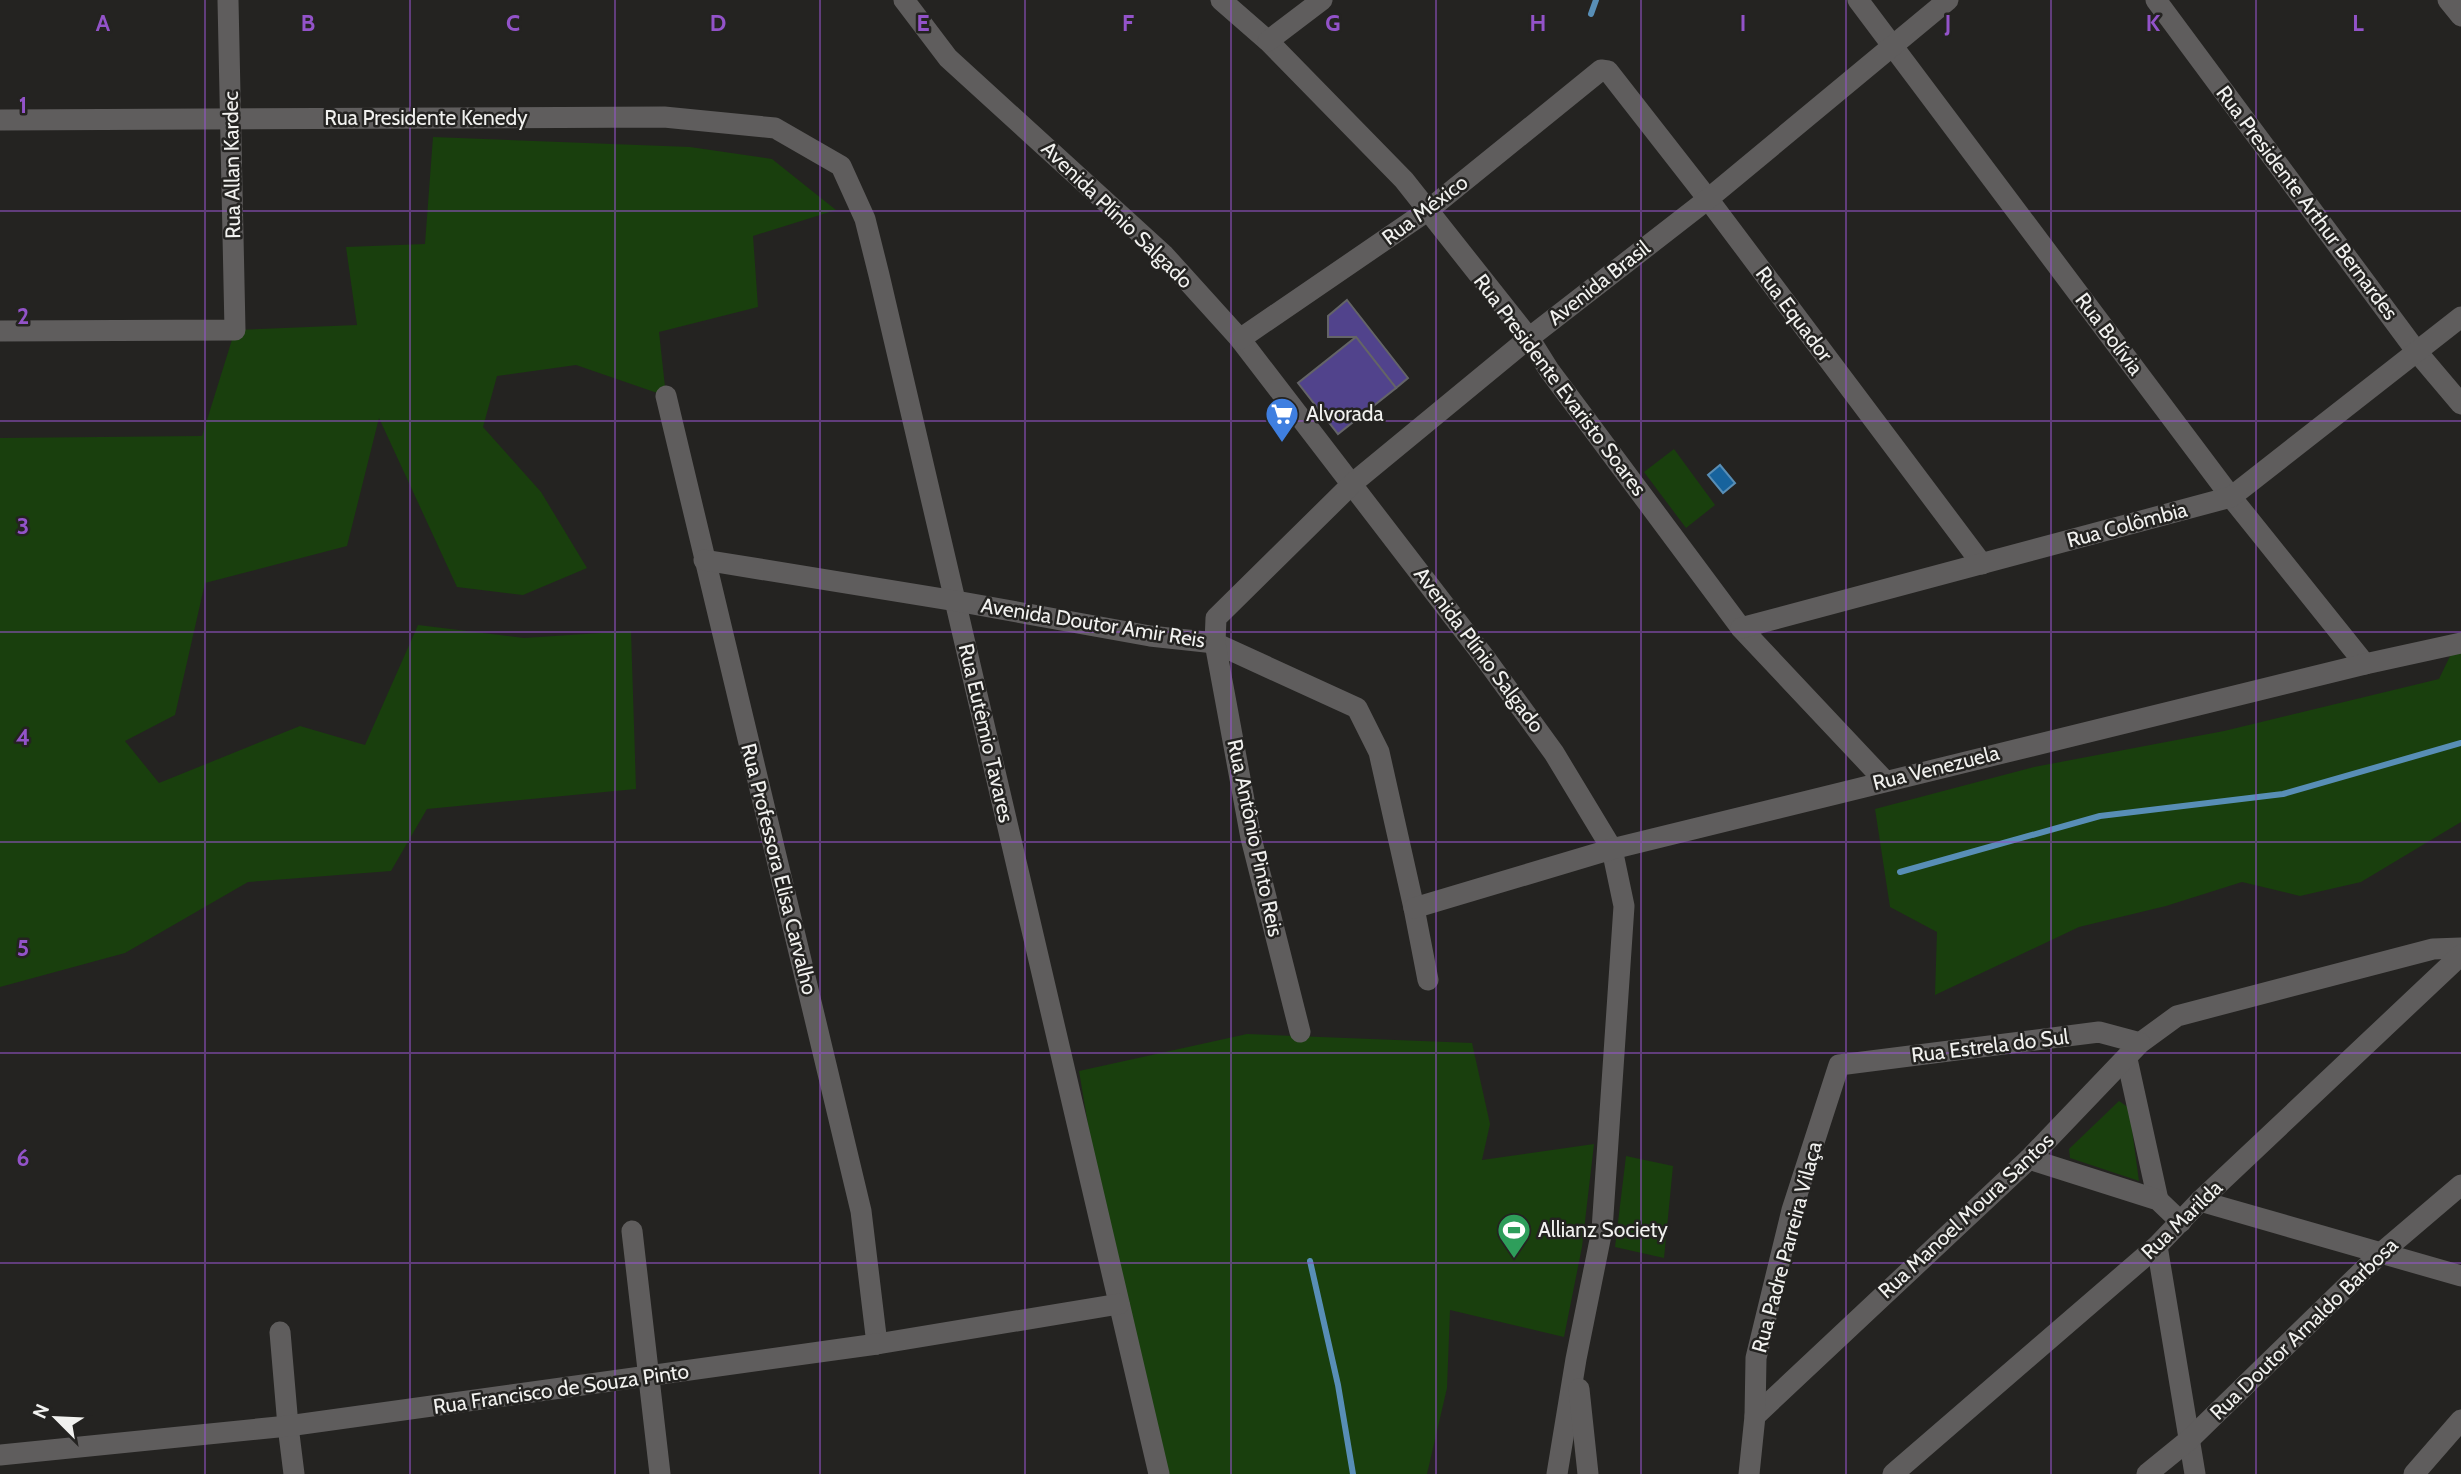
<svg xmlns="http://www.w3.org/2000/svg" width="2461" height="1474" font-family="Cabin,sans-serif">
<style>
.green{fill:#193f0d}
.water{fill:#17639d;stroke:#588eb6;stroke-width:2}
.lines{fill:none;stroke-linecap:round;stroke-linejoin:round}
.stream{stroke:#588eb6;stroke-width:6}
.building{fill:#51438c;stroke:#646467;stroke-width:2}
.minor{stroke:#5f5d5d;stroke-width:21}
.grid{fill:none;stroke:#9353c9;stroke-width:2;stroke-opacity:0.55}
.labels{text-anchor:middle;stroke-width:5;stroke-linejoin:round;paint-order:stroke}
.street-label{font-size:21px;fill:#f1f1ef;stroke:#242321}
.poi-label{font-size:21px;fill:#f1f1ef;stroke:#242321;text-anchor:start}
.grid-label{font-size:23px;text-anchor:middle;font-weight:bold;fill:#9353c9;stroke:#242321;stroke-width:5;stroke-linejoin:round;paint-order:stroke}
</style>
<rect width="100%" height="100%" fill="#242321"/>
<g class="green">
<path d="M433,137L690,147L772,159L836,210L753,236L758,307L659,332L666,396L576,365L497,376L483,427L541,492L587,568L523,595L457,587L379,418L347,546L205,583L175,715L125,741L159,783L300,726L365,745L418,625L524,638L631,631L636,789L427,809L391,871L248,882L125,953L0,987V438L202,436L235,330L357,325L346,247L425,244Z"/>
<path d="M1674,449L1715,505L1686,528L1644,472Z"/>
<path d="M2461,633V822L2361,882L2300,896L2242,882L2166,906L2079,927L1935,995L1937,932L1890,907L1875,809L2034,767L2224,731L2439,679Z"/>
<path d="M1247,1034L1472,1043L1490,1124L1482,1160L1594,1144L1582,1247L1564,1337L1450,1310L1447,1388L1427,1474H1167L1091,1143L1079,1071Z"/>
<path d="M2119,1101L2129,1108L2139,1181L2070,1158L2069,1149Z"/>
<path d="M1626,1156L1673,1166L1664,1258L1615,1247Z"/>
</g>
<path class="water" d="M1720,465L1735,483L1723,493L1708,475Z"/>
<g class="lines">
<g class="stream">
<path d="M1591,14L1596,0"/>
<path d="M1900,872L2100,816L2283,794L2461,743"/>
<path d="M1310,1261L1338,1385L1353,1474"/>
</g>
</g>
<g class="building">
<path d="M1347,300L1408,378L1396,388L1356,337H1328V316Z"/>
<path d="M1356,337L1396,388L1338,434L1298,383Z"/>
</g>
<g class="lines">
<g class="minor">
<path d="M904,0L948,58L1164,255L1240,339L1485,658L1554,753L1612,849L1624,906L1602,1230L1576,1359L1557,1474"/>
<path d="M1221,0L1268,41L1404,180L1529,338L1549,370L1741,628L1885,781"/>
<path d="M1858,0L2231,497L2365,664"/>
<path d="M2156,0L2417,352L2461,404"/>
<path d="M2448,0L2461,16"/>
<path d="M1268,41L1322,0"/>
<path d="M0,120L664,117L775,128L841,166L865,219L879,275L1159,1474"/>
<path d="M0,331L235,330L228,0"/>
<path d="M1240,339L1427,211L1601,70L1608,71L1708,199L1982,564"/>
<path d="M666,396L861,1211L877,1344"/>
<path d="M704,560L956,601L1150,636L1215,643L1357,708L1379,752L1414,908L1428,980"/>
<path d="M1741,628L2231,497L2461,317"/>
<path d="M1414,908L1612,849L2365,664L2461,643"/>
<path d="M1300,1032L1251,838L1215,643L1216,618L1353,483L1529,338L1708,199L1948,0"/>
<path d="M2127,1059L2158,1200"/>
<path d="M2029,1159L2158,1200L2181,1222"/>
<path d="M2200,1201L2461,1276"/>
<path d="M632,1231L660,1474"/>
<path d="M2157,1246L2195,1474"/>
<path d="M280,1332L288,1426L294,1474"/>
<path d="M1579,1389L1588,1474"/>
<path d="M1755,1416L2029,1159L2140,1043L2177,1016L2433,949L2461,948"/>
<path d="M0,1455L288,1426L877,1344L1119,1304"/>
<path d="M1749,1474L1755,1416L1756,1358L1792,1210L1839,1065L2099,1032L2140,1043"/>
<path d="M1893,1474L2157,1246L2200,1201L2461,955"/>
<path d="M2147,1474L2190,1439L2380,1254L2461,1185"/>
<path d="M2414,1474L2461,1420"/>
</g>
</g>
<path class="grid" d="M205,0V1474M410,0V1474M615,0V1474M820,0V1474M1025,0V1474M1231,0V1474M1436,0V1474M1641,0V1474M1846,0V1474M2051,0V1474M2256,0V1474M0,211H2461M0,421H2461M0,632H2461M0,842H2461M0,1053H2461M0,1263H2461"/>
<defs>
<symbol id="supermarket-pin" viewBox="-11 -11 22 30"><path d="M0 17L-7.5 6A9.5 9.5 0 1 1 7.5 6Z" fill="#3f7fe0" stroke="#242321"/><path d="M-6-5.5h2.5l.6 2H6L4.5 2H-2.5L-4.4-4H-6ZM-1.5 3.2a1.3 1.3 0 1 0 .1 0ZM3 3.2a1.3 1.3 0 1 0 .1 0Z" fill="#fff"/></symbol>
<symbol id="stadium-pin" viewBox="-11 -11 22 30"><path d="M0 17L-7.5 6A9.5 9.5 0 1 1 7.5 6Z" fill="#2e9e5b" stroke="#242321"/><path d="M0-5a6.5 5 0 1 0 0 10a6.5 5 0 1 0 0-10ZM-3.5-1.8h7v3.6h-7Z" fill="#fff"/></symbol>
</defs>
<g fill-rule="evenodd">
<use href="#supermarket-pin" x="1263" y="395" width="38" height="52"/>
<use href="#stadium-pin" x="1495" y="1211" width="38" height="52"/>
</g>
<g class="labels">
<g class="street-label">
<text x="426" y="125">Rua Presidente Kenedy</text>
<text transform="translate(232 165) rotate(-91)" y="7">Rua Allan Kardec</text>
<text transform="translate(2307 203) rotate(53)" y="7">Rua Presidente Arthur Bernardes</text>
<text transform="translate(1425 210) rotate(-37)" y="7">Rua México</text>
<text transform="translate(1117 215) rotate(44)" y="7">Avenida Plínio Salgado</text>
<text transform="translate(1599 283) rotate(-38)" y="7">Avenida Brasil</text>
<text transform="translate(1794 314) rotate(53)" y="7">Rua Equador</text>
<text transform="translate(2109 334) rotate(53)" y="7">Rua Bolívia</text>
<text transform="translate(1560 385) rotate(53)" y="7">Rua Presidente Evaristo Soares</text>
<text transform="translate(2127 525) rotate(-15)" y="7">Rua Colômbia</text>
<text transform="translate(1093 623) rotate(9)" y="7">Avenida Doutor Amir Reis</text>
<text transform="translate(1479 650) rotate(53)" y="7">Avenida Plínio Salgado</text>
<text transform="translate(986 733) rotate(77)" y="7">Rua Eutêmio Tavares</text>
<text transform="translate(1936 768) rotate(-14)" y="7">Rua Venezuela</text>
<text transform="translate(1255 838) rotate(78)" y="7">Rua Antônio Pinto Reis</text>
<text transform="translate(779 869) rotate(76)" y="7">Rua Professora Elisa Carvalho</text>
<text transform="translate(1990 1046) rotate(-7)" y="7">Rua Estrela do Sul</text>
<text transform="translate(1966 1216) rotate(-43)" y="7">Rua Manoel Moura Santos</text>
<text transform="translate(2182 1220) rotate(-44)" y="7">Rua Marilda</text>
<text transform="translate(1787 1247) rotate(-75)" y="7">Rua Padre Parreira Vilaça</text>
<text transform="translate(2304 1329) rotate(-44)" y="7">Rua Doutor Arnaldo Barbosa</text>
<text transform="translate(561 1389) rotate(-8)" y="7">Rua Francisco de Souza Pinto</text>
</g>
<g class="poi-label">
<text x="1306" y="421">Alvorada</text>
<text x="1538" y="1237">Allianz Society</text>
</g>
</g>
<g class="grid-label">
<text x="103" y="31">A</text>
<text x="308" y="31">B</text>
<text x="513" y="31">C</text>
<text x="718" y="31">D</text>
<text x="923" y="31">E</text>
<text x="1128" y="31">F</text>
<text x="1333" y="31">G</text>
<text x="1538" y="31">H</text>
<text x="1743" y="31">I</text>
<text x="1948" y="31">J</text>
<text x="2153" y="31">K</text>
<text x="2358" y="31">L</text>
<text x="23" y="113">1</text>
<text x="23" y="324">2</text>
<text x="23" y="534">3</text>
<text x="23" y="745">4</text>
<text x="23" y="956">5</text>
<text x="23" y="1166">6</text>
</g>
<g transform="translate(56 1418) rotate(294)" stroke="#242321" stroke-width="5" paint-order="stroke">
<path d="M0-5L12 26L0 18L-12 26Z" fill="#f1f1ef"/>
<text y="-10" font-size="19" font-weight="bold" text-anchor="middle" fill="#f1f1ef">N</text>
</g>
</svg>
